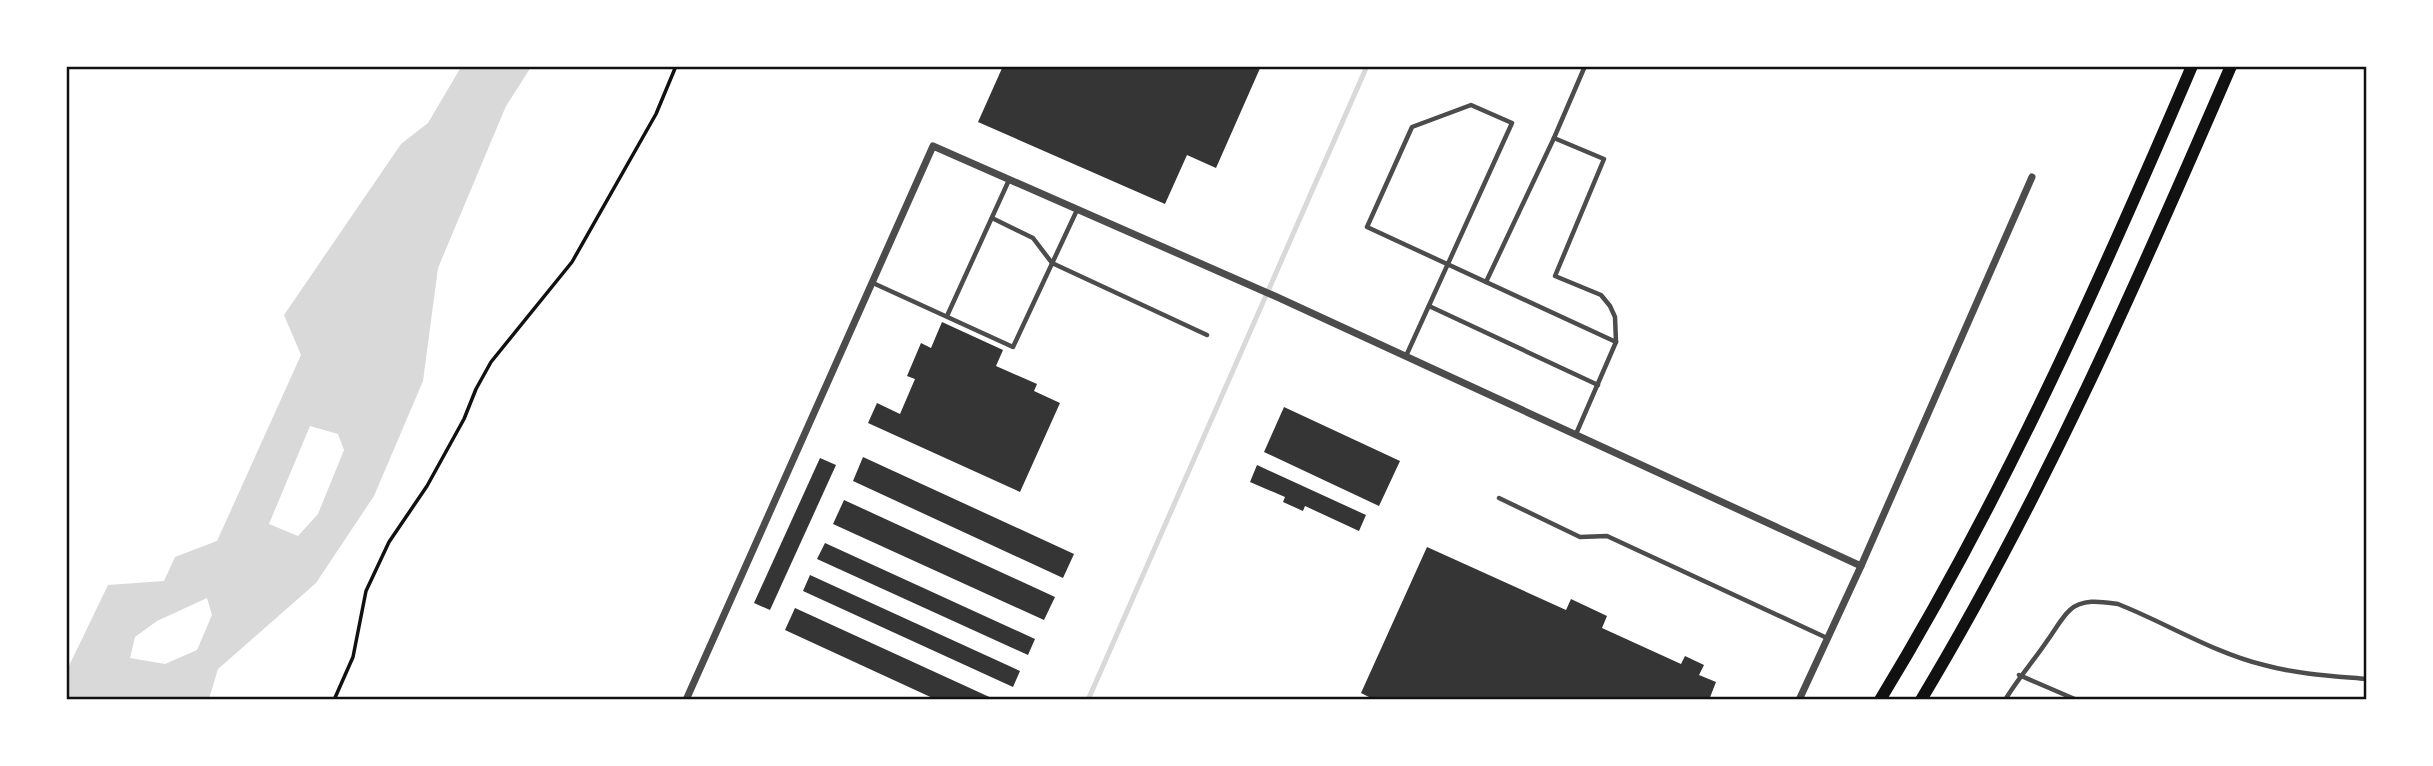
<svg xmlns="http://www.w3.org/2000/svg" width="2433" height="766" font-family="Signika,sans-serif">
<style>
.water{fill:#d9d9d9;fill-rule:evenodd}
.lines{fill:none;stroke-linecap:round;stroke-linejoin:round}
.stream{stroke:#d9d9d9;stroke-width:5}
.building{fill:#353535}
.path{stroke:#111;stroke-width:3.5}
.service{stroke:#4c4c4c;stroke-width:4.5}
.minor{stroke:#4c4c4c;stroke-width:7}
.secondary{stroke:#111;stroke-width:12}
.neatline{fill:none;stroke:#111;stroke-width:2.5}
</style>
<rect width="100%" height="100%" fill="#fff"/>
<path class="water" d="M461,67H531L506,106L438,268L423,381L374,496L316,583L218,669L209,699H67V670L108,585L164,581L175,557L217,541L301,355L284,315L401,144L428,123ZM310,426L338,434L344,450L318,514L298,536L269,524ZM207,598L212,615L197,650L165,664L130,658L135,637L157,621Z"/>
<g class="lines">
<path class="stream" d="M1088,700L1367,66"/>
</g>
<g class="building">
<path d="M1003,66H1261L1216,168L1187,155L1165,204L978,122Z"/>
<path d="M942,322L1003,350L996,366L1037,384L1034,391L1060,403L1020,492L868,423L877,403L900,414L915,379L907,376L921,343L931,348Z"/>
<path d="M1284,407L1400,461L1379,506L1264,452Z"/>
<path d="M863,457L1074,554L1063,578L853,481Z"/>
<path d="M820,458L836,465L770,610L754,603Z"/>
<path d="M1257,465L1366,515L1359,531L1305,506L1303,511L1283,502L1285,497L1250,482Z"/>
<path d="M844,500L1055,597L1044,620L833,524Z"/>
<path d="M825,543L1035,639L1028,655L817,559Z"/>
<path d="M1427,547L1566,610L1571,599L1607,616L1602,628L1681,664L1685,656L1704,665L1699,675L1716,682L1709,700H1375L1361,693Z"/>
<path d="M810,575L1020,671L1013,687L803,591Z"/>
<path d="M795,608L996,700H937L785,630Z"/>
</g>
<g class="lines">
<path class="path" d="M334,700L353,657L366,591L389,542L427,486L464,419L476,389L491,362L572,262L656,114L676,66"/>
<g class="service">
<path d="M1554,138L1604,159L1555,276L1601,295L1610,306L1615,317L1616,342L1576,434"/>
<path d="M992,218L1033,238L1052,263L1207,335"/>
<path d="M1486,282L1554,138L1585,66"/>
<path d="M873,283L1013,347L1077,210"/>
<path d="M1429,306L1598,385"/>
<path d="M947,316L1009,180"/>
<path d="M1406,356C1441,278 1477,201 1512,123L1471,105L1412,127L1367,227L1616,342"/>
<path d="M1499,498L1580,537L1607,536L1827,638"/>
<path d="M2019,675L2077,700"/>
<path d="M2005,700C2018,678 2033,662 2047,641C2054,632 2061,618 2070,610C2083,598 2103,602 2118,604C2166,623 2214,653 2264,665C2297,674 2332,676 2366,679"/>
</g>
<g class="minor">
<path d="M686,700L933,146L1277,297L1861,566"/>
<path d="M1799,700L1861,566L2032,177"/>
</g>
<g class="secondary">
<path d="M1880,700C2003,498 2099,283 2192,66"/>
<path d="M1921,700C2043,497 2137,283 2231,66"/>
</g>
</g>
<rect width="2433" height="766" fill="none" stroke="#ffffff" stroke-width="136"/>
<rect x="68" y="68" width="2297" height="630" class="neatline"/>
</svg>
